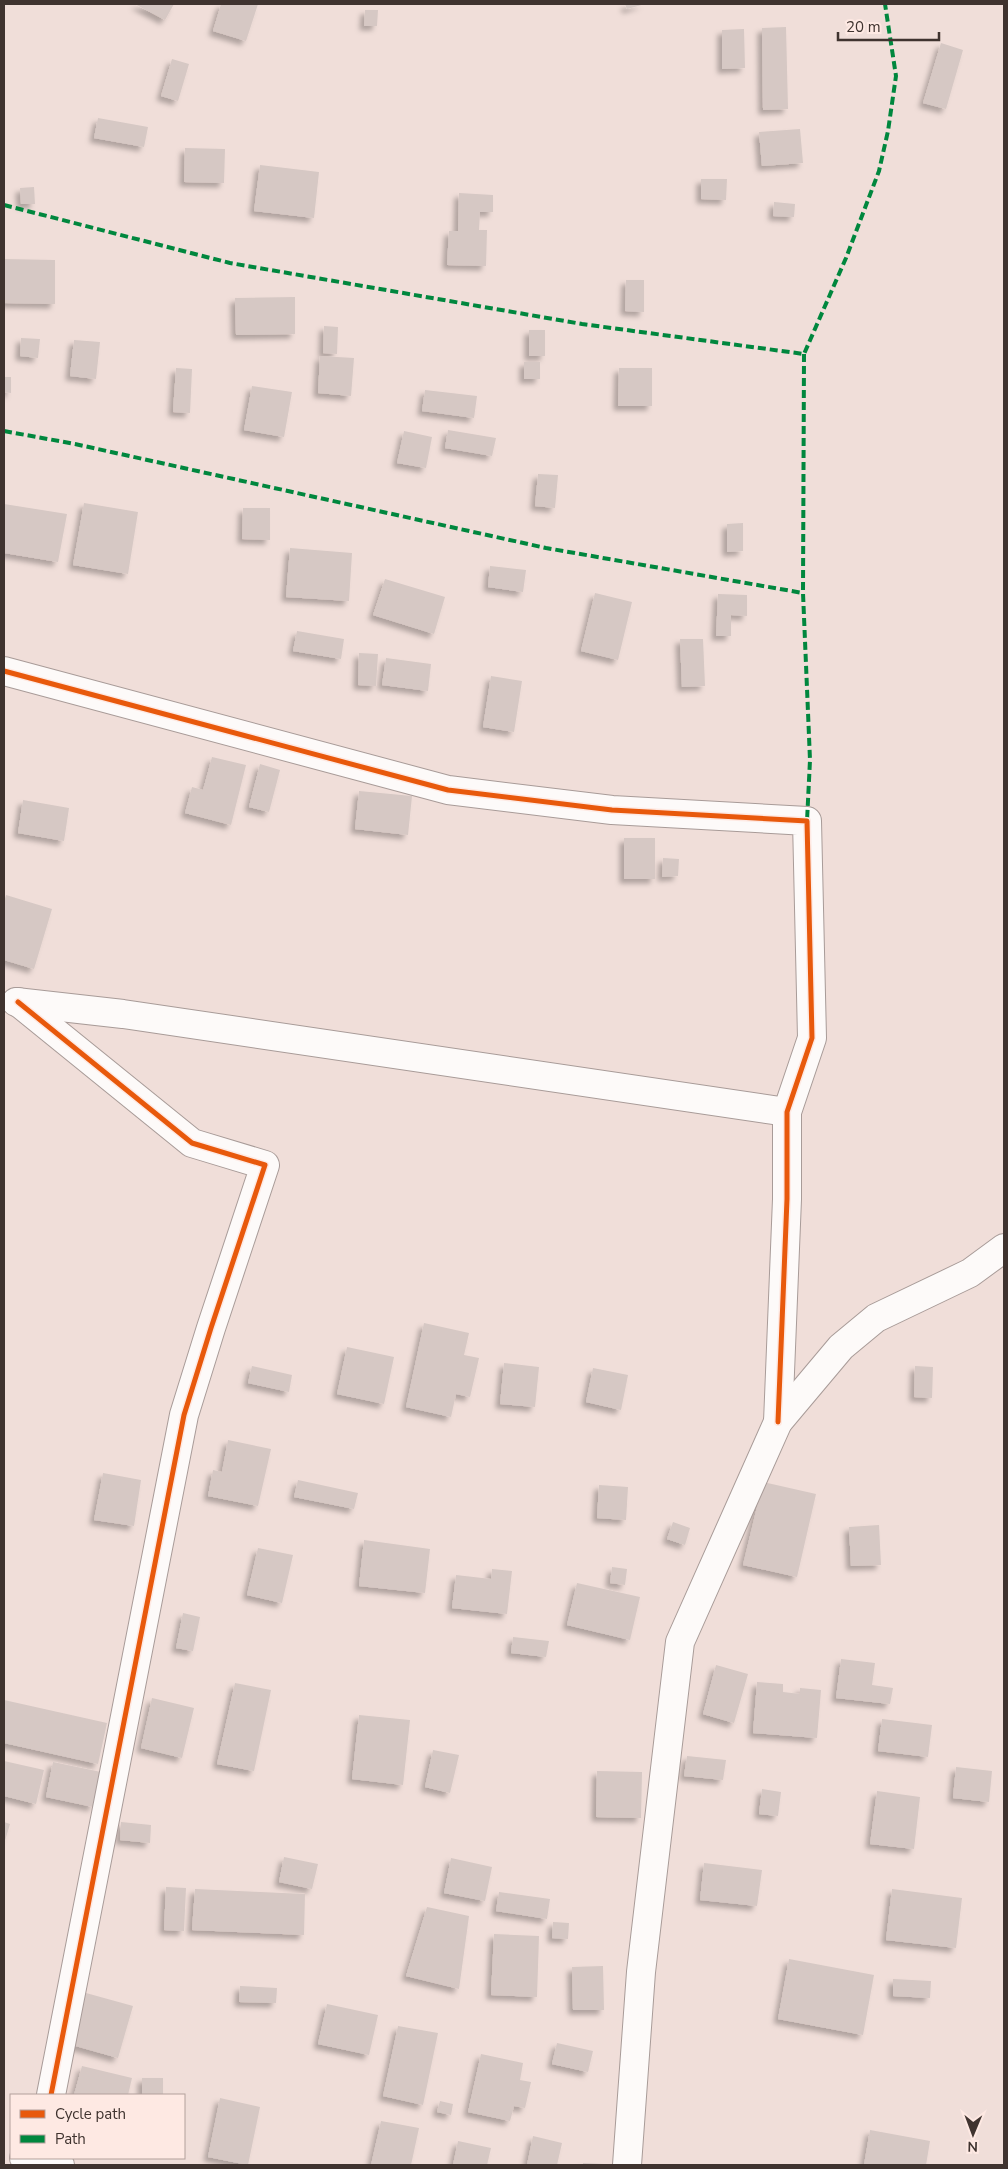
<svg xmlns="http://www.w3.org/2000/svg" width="1008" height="2169" font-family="'Nunito Sans',sans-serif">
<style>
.building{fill:#d6c8c4;filter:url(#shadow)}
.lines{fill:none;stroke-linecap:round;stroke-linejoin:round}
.street-casing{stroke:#a89b98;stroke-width:30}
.street{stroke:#fdfaf9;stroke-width:28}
.quiet{stroke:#00873e;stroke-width:4;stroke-dasharray:8 4;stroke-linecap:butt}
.cycleway-casing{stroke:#fee9e3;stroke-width:8}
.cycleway{stroke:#e8590c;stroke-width:5}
</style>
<defs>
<filter id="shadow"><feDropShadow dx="-4.5" dy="4.5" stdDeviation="2.5" flood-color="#0004"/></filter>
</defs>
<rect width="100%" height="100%" fill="#f0ded9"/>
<g class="building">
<path d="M135,4H174L165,20Z"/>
<path d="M221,4H258L246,41L213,31Z"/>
<path d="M625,4H645L627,9Z"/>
<path d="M365,10H378L377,26H364Z"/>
<path d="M786,27L788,109L763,110L762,28Z"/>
<path d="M744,29L745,68L722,69V30Z"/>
<path d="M941,43L963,50L946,109L923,103Z"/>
<path d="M172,59L189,64L178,101L161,96Z"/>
<path d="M98,118L148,127L144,147L94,138Z"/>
<path d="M800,129L803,163L762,166L759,132Z"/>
<path d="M185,148L225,149L224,183L184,182Z"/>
<path d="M260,165L319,172L314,218L254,211Z"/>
<path d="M701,179H727L726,200L701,199Z"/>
<path d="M34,187L35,204H21L20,188Z"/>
<path d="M459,193L493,195V212H480L479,230H487L486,266L447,265L449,231H458Z"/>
<path d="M774,202L795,204L794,217L773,216Z"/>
<path d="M4,259L55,260V304L4,303Z"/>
<path d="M626,280H644V312L625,311Z"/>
<path d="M295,297V334L236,335L235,298Z"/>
<path d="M324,326L338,327L337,354L323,353Z"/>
<rect x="529" y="330" width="16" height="26"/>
<path d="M21,338L40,339L38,358L20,356Z"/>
<path d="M74,340L100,342L96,379L70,376Z"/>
<path d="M320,356L354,358L351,396L318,393Z"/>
<rect x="524" y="362" width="16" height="17"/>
<path d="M176,368L192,369L190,413L173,412Z"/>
<path d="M619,368H652V406H618Z"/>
<path d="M4,377H11V393L4,392Z"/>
<path d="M252,386L292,392L284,437L244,430Z"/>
<path d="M425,390L477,396L474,418L422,411Z"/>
<path d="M448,430L496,438L492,456L445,448Z"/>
<path d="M404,431L432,437L426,468L397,463Z"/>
<path d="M538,474L558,475L555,508L535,506Z"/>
<path d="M84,503L138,512L128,574L73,565Z"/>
<path d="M4,504L67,514L58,562L4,553Z"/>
<path d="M243,508H270V540L242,539Z"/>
<path d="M743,523V551L727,552V524Z"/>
<path d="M290,548L352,553L349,601L286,597Z"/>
<path d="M490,566L526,570L523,592L488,587Z"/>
<path d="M385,579L445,597L434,634L373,615Z"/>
<path d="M595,593L632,602L618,660L581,651Z"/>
<path d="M718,594L747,595V616L731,615V636H716Z"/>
<path d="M297,631L344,639L341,659L293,651Z"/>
<path d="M680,639H703L705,686L682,687Z"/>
<path d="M359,653L378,654L376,686L358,685Z"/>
<path d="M386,658L431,664L428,691L382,685Z"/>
<path d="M491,676L522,681L514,732L483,727Z"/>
<path d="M212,757L246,765L231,825L185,813L192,787L203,790Z"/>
<path d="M260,764L280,770L269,812L249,807Z"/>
<path d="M359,791L412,796L408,835L355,829Z"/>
<path d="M23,800L69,808L64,841L18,833Z"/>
<rect x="624" y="838" width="31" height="41"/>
<path d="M663,858L679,859L678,876L662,877Z"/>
<path d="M6,895L52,909L34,969L4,960V903Z"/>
<path d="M424,1323L469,1333L464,1355L479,1358L470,1397L456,1394L451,1417L406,1407Z"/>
<path d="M347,1347L394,1357L384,1404L337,1394Z"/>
<path d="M504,1363L539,1367L535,1407L500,1404Z"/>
<path d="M252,1366L292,1375L289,1392L248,1383Z"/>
<path d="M915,1366L933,1367L932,1398L914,1397Z"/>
<path d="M593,1368L628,1375L621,1410L586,1402Z"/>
<path d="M228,1440L271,1449L258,1506L208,1496L213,1470L222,1472Z"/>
<path d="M103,1473L141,1480L134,1526L94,1520Z"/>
<path d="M298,1480L358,1493L354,1509L294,1497Z"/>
<path d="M763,1482L816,1494L797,1577L743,1565Z"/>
<path d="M599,1485L628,1487L626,1520L597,1518Z"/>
<path d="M673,1522L690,1528L685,1545L667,1539Z"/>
<path d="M879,1525L881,1565L851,1566L849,1527Z"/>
<path d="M364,1540L430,1549L425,1593L359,1586Z"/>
<path d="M258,1548L293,1555L282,1603L247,1595Z"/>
<path d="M612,1567L627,1569L625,1585L610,1583Z"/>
<path d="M492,1569L512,1571L507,1614L452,1608L456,1575L491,1579Z"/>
<path d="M577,1583L640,1597L630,1640L567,1625Z"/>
<path d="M183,1613L200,1617L193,1651L176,1648Z"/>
<path d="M513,1637L549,1641L546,1657L511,1653Z"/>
<path d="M841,1659L875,1663L872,1685L893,1688L890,1704L836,1698Z"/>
<path d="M716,1665L748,1674L734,1723L703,1714Z"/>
<path d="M757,1682L783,1684V1692L800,1694V1688L821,1690L817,1738L753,1733Z"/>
<path d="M235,1683L271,1690L254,1771L217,1764Z"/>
<path d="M152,1698L194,1708L182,1758L141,1748Z"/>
<path d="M4,1700L107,1723L98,1764L4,1743Z"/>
<path d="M359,1715L410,1720L403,1785L352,1779Z"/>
<path d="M882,1719L932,1725L928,1757L878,1751Z"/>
<path d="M433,1750L459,1755L450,1793L425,1787Z"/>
<path d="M687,1756L726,1760L723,1780L684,1776Z"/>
<path d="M4,1761L44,1770L36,1804L4,1796Z"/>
<path d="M53,1762L101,1772L93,1807L46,1797Z"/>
<path d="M956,1767L992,1771L989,1802L953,1798Z"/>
<path d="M597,1771L642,1772L641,1818L596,1817Z"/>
<path d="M762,1789L781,1792L778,1816L759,1814Z"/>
<path d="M877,1791L920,1797L914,1849L870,1844Z"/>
<path d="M4,1822L10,1824L4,1844Z"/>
<path d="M121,1822L151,1825L150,1843L120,1840Z"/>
<path d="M284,1857L318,1864L312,1889L279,1882Z"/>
<path d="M451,1858L492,1867L485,1901L444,1893Z"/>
<path d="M704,1863L762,1870L757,1906L700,1900Z"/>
<path d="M166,1887L186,1888L184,1931L164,1930Z"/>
<path d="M195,1889L305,1894L304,1935L192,1930Z"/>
<path d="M892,1889L962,1898L956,1948L886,1940Z"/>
<path d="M499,1892L550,1899L547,1919L496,1911Z"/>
<path d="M427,1907L469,1916L459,1989L406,1976Z"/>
<path d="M553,1922L569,1923L568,1939L552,1938Z"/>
<path d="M494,1934L539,1936L537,1997L491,1995Z"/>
<path d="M789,1959L874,1975L863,2035L778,2019Z"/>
<path d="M603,1966L604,2010H573L572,1967Z"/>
<path d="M893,1979L931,1981L930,1998L893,1996Z"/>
<path d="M240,1986L277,1988L276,2003L239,2002Z"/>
<path d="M86,1993L133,2006L118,2058L72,2045Z"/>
<path d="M327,2004L378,2015L369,2055L318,2044Z"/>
<path d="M398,2026L438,2033L423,2105L383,2096Z"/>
<path d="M557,2043L593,2051L588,2072L552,2064Z"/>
<path d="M481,2054L523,2063L520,2080L531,2082L525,2108L514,2106L510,2121L468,2112Z"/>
<path d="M82,2066L132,2078L128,2095H74Z"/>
<rect x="142" y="2078" width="21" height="17"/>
<path d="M220,2098L260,2107L248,2165L208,2157Z"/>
<path d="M440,2101L453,2104L451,2115L437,2112Z"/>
<path d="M381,2121L419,2128L411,2165H371Z"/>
<path d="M870,2130L930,2141L926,2165H864Z"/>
<path d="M533,2136L562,2143L557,2165H527Z"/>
<path d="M458,2141L491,2148L487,2165H453Z"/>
<path d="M583,2163L604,2164V2165H583Z"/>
</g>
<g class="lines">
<defs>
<g id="street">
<path d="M4,671L448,790L612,810L807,821L812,1038L787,1112V1199L778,1422"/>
<path d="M16,1002L123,1014L787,1112"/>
<path d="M18,1002L192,1143L265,1165L211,1328L184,1415L51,2095"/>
<path d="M24,2158L60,2165"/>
<path d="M627,2165L641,1972L680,1642L778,1422L841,1347L876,1318L970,1273L1004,1248"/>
</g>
</defs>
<use href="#street" class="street-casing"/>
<use href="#street" class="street"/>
<g class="quiet">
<path d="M4,205L230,263L582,324L804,354L846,258L879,171L888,131L896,76L885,4"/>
<path d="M804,354L803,593L810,760L807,821"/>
<path d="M4,431L75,444L546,548L803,593"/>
</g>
<defs>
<g id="cycleway">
<path d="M4,671L448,790L612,810L807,821L812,1038L787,1112V1199L778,1422"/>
<path d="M18,1002L192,1143L265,1165L211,1328L184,1415L51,2095"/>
</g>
</defs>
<use href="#cycleway" class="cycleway-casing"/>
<use href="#cycleway" class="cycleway"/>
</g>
<rect width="1008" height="2169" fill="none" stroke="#3f332f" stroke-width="10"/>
<rect x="10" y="2094" width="175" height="65" fill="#fee9e3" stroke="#b2a09b"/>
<rect x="20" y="2110" width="25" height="8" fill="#e8590c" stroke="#b2a09b"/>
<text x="55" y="2119" font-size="15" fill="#3f332f">Cycle path</text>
<rect x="20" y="2135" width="25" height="8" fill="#00873e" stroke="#b2a09b"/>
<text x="55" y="2144" font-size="15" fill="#3f332f">Path</text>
<g transform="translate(973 2134) rotate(181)" stroke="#fee9e3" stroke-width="4" paint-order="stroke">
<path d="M0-4L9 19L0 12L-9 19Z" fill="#3f332f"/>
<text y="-8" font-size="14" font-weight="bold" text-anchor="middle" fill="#3f332f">N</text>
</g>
<path d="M838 32v8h101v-8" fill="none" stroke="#3f332f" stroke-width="2.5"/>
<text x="846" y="32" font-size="15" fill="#3f332f" stroke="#fee9e3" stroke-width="4" paint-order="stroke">20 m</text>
</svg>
